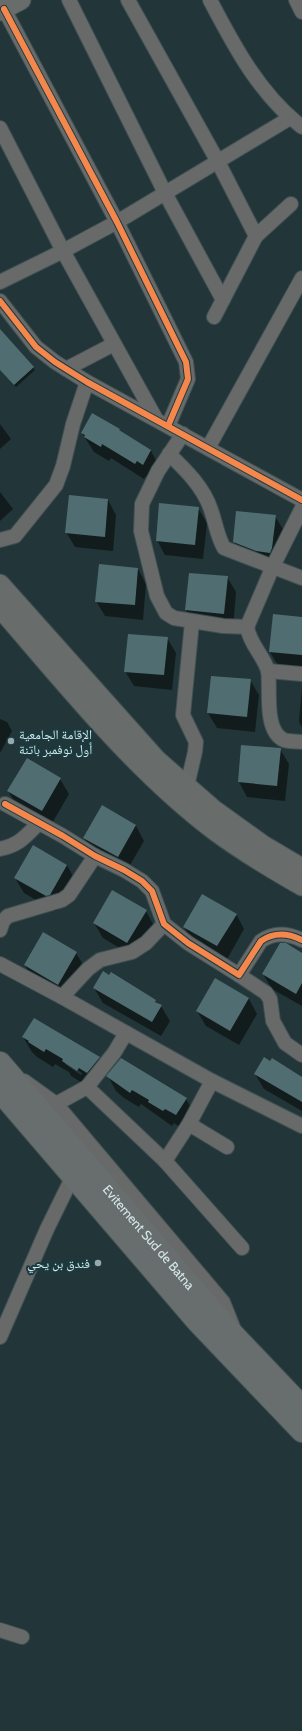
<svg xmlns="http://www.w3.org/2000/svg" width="302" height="1731" font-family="Cabin,'Noto Naskh Arabic',sans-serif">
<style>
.shadow{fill:#0007;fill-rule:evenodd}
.building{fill:#506e72}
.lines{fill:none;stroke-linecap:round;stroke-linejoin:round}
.minor-casing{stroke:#405053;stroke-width:16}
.secondary-casing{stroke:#405053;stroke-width:21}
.trunk-casing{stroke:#405053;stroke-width:24}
.minor{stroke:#686a69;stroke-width:14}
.secondary{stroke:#686c6b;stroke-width:19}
.trunk{stroke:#676e6d;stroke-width:22}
.cycleway-casing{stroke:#1a3b40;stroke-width:8}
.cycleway{stroke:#f5874c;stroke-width:6}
.poi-dot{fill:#97a9ac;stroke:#1a3b40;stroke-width:1.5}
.labels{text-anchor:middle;stroke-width:4;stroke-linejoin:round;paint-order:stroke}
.poi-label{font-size:13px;fill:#d6e8ea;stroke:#1a3b40;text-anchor:start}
.street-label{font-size:13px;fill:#d6e8ea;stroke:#1a3b40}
</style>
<rect width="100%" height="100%" fill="#223538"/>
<g class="shadow">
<path d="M0,330L35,370L16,387L0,369Z"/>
<path d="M0,424L11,439L0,449Z"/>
<path d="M119,430L120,433L151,451L159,466L152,479L146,476L144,479L111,458L109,461L94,452L82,433Z"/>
<path d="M0,492L13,509L0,521Z"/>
<path d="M108,500L116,515L113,551L75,547L66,532Z"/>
<path d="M198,508L207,523L203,559L165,555L157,540Z"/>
<path d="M275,516L284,531L280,564L243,557L234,542Z"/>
<path d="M138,569L146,584L143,620L105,616L96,601Z"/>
<path d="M227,577L236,592L233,629L194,625L186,610Z"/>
<path d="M302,618V669L279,667L270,652Z"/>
<path d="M167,638L176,653L172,690L134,686L125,671Z"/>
<path d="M212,677L250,680L259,695L255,732L217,728L208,713Z"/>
<path d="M302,687V727L299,722Z"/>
<path d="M0,719L7,722L12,731L0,753Z"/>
<path d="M242,746L280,749L289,764L285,801L247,797L239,782Z"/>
<path d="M60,779L69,794L51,825L17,806L8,791Z"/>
<path d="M102,806L136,826L144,841L126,872L93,853L84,838Z"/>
<path d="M67,865L75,880L58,910L55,911L24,893L15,878Z"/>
<path d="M146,911L154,926L136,958L103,938L94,923Z"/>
<path d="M236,914L244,929L226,961L193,942L184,927Z"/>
<path d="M76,953L85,968L67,999L33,980L25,965Z"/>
<path d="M302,954V1006L272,989L263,974Z"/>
<path d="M216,980L249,999L257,1014L239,1045L206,1026L197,1011Z"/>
<path d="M94,988L155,1001L161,1006L170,1021L161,1036L103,1003Z"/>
<path d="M23,1037L99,1058L108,1073L96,1088L86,1085L71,1076L69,1072L55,1064L53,1067L37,1057L32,1052ZM65,1062L82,1073L81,1075L65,1064Z"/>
<path d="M255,1074L302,1078V1111L264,1089Z"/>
<path d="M108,1076L186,1099L194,1113L184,1130L174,1123L172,1126L141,1104L139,1107L124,1098L116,1091Z"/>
</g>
<g class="building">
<path d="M0,329L34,367L14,385L0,370Z"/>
<path d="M92,413L120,429L119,430L151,450L143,465L137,461L135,464L102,444L101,447L84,437L85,435L81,433Z"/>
<path d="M69,495L108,499L105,537L65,533Z"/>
<path d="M159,503L199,507L195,545L156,541Z"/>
<path d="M236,511L276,515L272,548L270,553L256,551L233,542Z"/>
<path d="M99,564L138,568L135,605L95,602Z"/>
<path d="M189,573L228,576L224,614L185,610Z"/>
<path d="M273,614L302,617V655L269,652Z"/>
<path d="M128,634L168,637L164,675L124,672Z"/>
<path d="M211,676L251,679L247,717L207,713Z"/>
<path d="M241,745L281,748L277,786L238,782Z"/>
<path d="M27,758L61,778L42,811L7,791Z"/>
<path d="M102,805L136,825L118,857L83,838Z"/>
<path d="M33,845L67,865L50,895L46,896L14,878Z"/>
<path d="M112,890L147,910L127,943L93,923Z"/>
<path d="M202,894L237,914L217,946L183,927Z"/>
<path d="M43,932L77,952L58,985L24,965Z"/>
<path d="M280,943H286L302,953V983L296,994L262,974Z"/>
<path d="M103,971L109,975L111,972L156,1000L155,1002L162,1005L152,1022L93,988Z"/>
<path d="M215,978L249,998L230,1031L196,1011Z"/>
<path d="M34,1018L100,1057L87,1073L79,1068L77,1071L62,1061L63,1059L46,1049L44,1052L28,1042L29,1041L22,1037Z"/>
<path d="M264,1057L270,1061L272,1058L302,1077V1102L254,1074Z"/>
<path d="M121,1058L187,1098L176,1115L165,1109L163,1111L148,1102L149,1100L132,1090L130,1093L106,1076Z"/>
</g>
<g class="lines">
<defs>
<g id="minor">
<path d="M69,0L165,193L223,300"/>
<path d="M128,0L217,160L256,236"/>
<path d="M210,0C234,46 260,95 302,127"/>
<path d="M296,0L302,12"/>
<path d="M4,9L117,222L186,362L188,379L168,426"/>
<path d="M0,128L63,251L156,419"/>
<path d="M0,282L63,251L117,222L290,118"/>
<path d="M0,301L36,347L55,362L87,382L302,500"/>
<path d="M214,317L256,236L291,204"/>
<path d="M66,369L114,344"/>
<path d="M183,434L158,471L142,504L141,531L157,596L166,613L174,618L223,626L247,627"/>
<path d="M208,448L302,278"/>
<path d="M169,454C186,470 204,488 211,510C216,524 217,536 224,548L302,578"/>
<path d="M302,508L273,566L247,627C250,645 264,656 268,671C271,687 263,731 284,740C289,742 297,741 302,742"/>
<path d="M0,540L15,536L56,485L63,466L73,424L87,382"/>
<path d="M268,671L302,674"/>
<path d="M187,786L195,752L196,742L183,715L192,622"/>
<path d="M5,804L63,836L95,856L124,870L142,881L152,891L164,924L188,943L239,975L261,941C274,932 288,933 302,940"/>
<path d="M0,849C19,845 25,837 39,823"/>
<path d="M0,930L3,921L8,916L62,900L69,895L95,856"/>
<path d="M0,964L62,997L212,1081L302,1126"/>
<path d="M239,975L266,993L270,999L273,1021L285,1043L302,1055"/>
<path d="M62,997L88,969L100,960L132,952L146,943L164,924"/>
<path d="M24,1081L56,1104L223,1302L235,1332"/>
<path d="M87,1087L165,1161L242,1248"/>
<path d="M56,1104L87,1087L114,1053L126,1033"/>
<path d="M189,1124L227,1147"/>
<path d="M165,1161L189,1124L212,1081"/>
<path d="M0,1337L47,1229L73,1176"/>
<path d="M0,1630L22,1637"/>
</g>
<g id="secondary">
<path d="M0,11L21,0"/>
<path d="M0,584L157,760L213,809L263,845L302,868"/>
<path d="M0,608C66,684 134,770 215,831C242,851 272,869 302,886"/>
</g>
<g id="trunk">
<path id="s1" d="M0,1063L226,1327L302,1407"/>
<path d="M0,1091L198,1322L302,1431"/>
</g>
</defs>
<use href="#minor" class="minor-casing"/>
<use href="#secondary" class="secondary-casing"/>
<use href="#trunk" class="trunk-casing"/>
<use href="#minor" class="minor"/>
<use href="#secondary" class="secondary"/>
<use href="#trunk" class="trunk"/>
<defs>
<g id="cycleway">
<path d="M4,9L117,222L186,362L188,379L168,426"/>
<path d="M0,301L36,347L55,362L87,382L302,500"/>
<path d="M5,804L63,836L95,856L124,870L142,881L152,891L164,924L188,943L239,975L261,941C274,932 288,933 302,940"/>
</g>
</defs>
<use href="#cycleway" class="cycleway-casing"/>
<use href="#cycleway" class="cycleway"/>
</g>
<g class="poi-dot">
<circle cx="11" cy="741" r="4"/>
<circle cx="98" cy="1263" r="4"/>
</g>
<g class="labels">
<g class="poi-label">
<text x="19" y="739">الإقامة الجامعية<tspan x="19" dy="15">أول نوفمبر باتنة</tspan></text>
<text x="90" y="1268" text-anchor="end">فندق بن يحي</text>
</g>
<g class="street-label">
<text dy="5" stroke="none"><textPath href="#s1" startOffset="229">Evitement Sud de Batna</textPath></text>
</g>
</g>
</svg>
